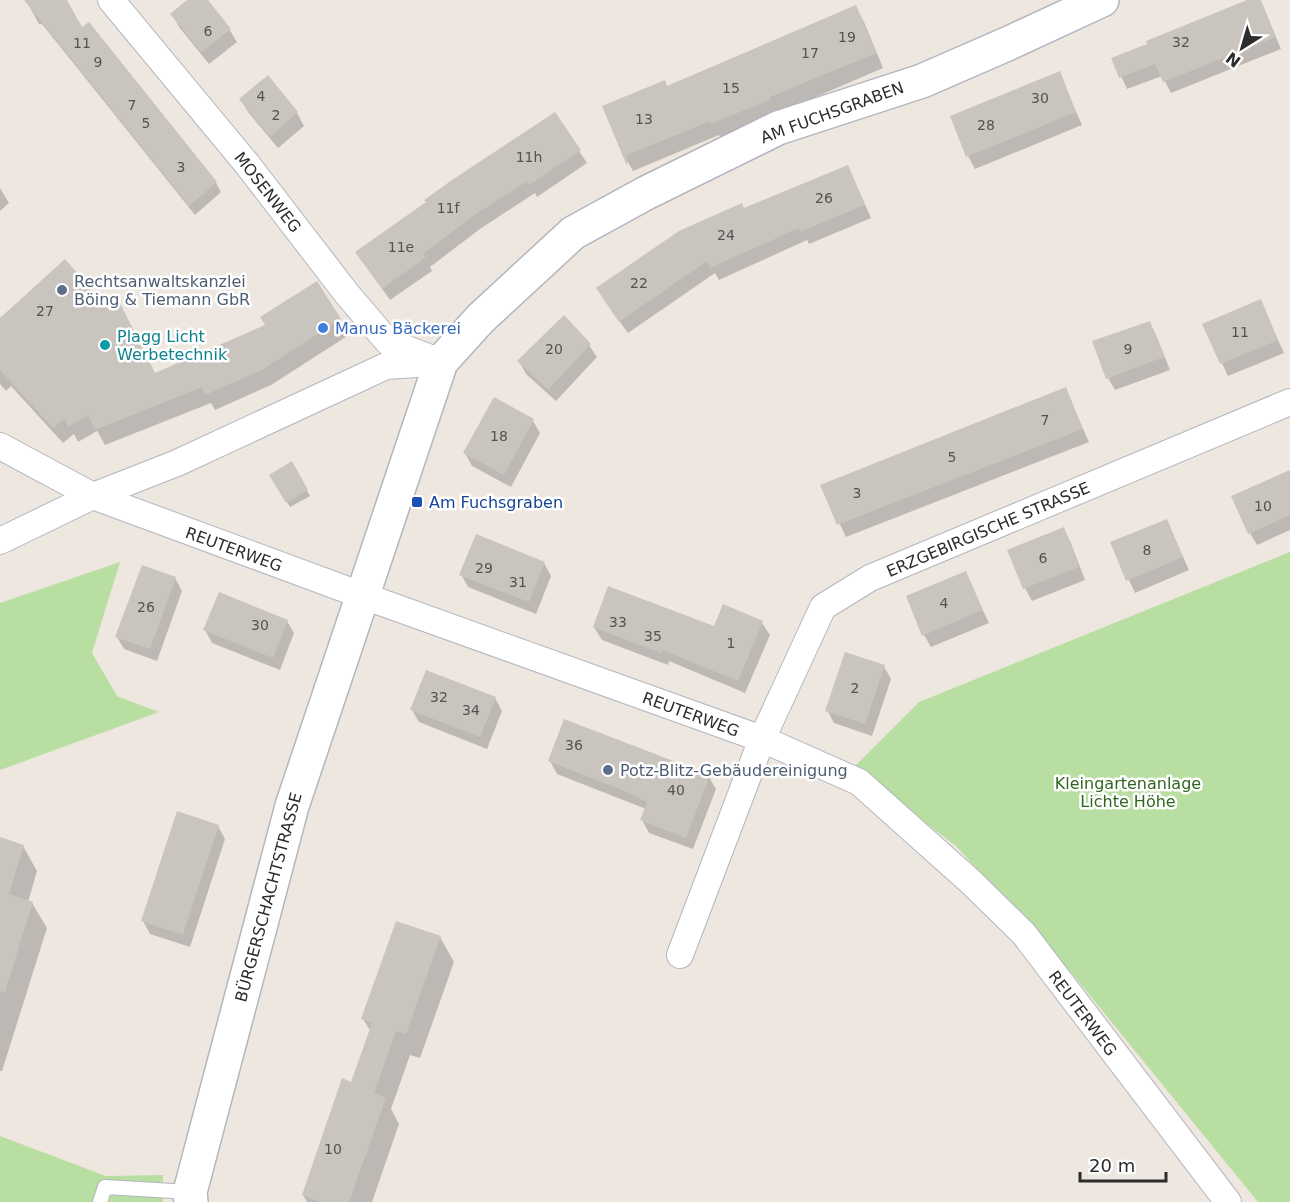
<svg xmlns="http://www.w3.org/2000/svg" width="1290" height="1202" font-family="'DejaVu Sans',sans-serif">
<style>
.green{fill:#b8dfa1}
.shadow{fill:#0003}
.building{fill:#c9c5be}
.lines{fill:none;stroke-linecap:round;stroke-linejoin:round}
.service-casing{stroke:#b3b6bf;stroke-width:16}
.minor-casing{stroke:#b3b6bf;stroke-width:28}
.secondary-casing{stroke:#b3b6bf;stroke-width:36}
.service{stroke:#fff;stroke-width:14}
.minor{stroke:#fff;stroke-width:26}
.secondary{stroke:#fff;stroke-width:33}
.service-dot{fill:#5c6f8a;stroke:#fff;stroke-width:2}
.shop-dot{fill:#3f7fe0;stroke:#fff;stroke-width:2}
.culture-dot{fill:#0f9aa8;stroke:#fff;stroke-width:2}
.transit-dot{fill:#1a4fb4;stroke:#fff;stroke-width:2}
.labels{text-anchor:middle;stroke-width:5;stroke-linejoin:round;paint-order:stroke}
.number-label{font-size:14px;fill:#535250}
.street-label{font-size:16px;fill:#2c2c2c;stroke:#fff}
.service-label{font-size:16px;fill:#4e5e75;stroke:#fff;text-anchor:start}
.shop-label{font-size:16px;fill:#366cbe;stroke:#fff;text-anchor:start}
.culture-label{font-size:16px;fill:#0d838f;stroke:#fff;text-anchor:start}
.transit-label{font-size:16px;fill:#164399;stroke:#fff;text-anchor:start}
.park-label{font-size:16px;fill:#316620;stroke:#fff}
</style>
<rect width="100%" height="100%" fill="#ede7e0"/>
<g class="green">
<path d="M1290,552V1202H1258L1070,971L956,846L853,768L919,702Z"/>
<path d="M120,562L92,653L117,696L159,712L0,770V603Z"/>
<path d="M0,1136L106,1176L163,1175V1202H0Z"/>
</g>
<g class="shadow">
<path d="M26,0H66L82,30L216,183L221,192L195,215L42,24H39Z"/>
<path d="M189,0H206L229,29L237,42L209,64L179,27L172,14Z"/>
<path d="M1251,0H1260L1281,49L1171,93L1162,76L1127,89L1113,59Z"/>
<path d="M856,7L864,22L883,68L721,138L719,135L633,171L624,156L667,87Z"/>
<path d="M1059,73L1082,125L975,169L968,156Z"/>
<path d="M268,77L297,113L304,126L278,148L248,112L241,100Z"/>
<path d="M555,114L587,163L537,197L535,193L480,229L430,267L432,271L390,300L357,253Z"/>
<path d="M848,166L871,218L809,244L807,240L719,280L715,273L628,333L605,301L744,210Z"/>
<path d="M0,188L9,203L0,211Z"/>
<path d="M317,283L349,335L271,385L215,410L211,403L105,445L97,431L78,442L74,434L63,443L11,386L6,391L0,384V320L156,375L267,325Z"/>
<path d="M1260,301L1284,353L1228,376L1204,325Z"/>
<path d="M1149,322L1156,335L1170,370L1115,390L1108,378Z"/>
<path d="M589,345L597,357L556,401L526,374L519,361Z"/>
<path d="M1065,389L1089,442L846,537L822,486Z"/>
<path d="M533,421L540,433L511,487L472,466L465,453Z"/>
<path d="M291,463L310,496L290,507L271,475Z"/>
<path d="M1290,476V530L1257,545L1250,533Z"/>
<path d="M1166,520L1189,570L1135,593L1112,543Z"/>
<path d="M1063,529L1070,541L1085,580L1032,601L1025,588Z"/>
<path d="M544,563L551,576L536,614L468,587L461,574Z"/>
<path d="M965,573L989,623L931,647L924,635Z"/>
<path d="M175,578L182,591L157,661L124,649L117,637Z"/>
<path d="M287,621L294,633L280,670L212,643L205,630Z"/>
<path d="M762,623L770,635L745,693L669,661L668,665L602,640L594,627L715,628Z"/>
<path d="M884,667L891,679L872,736L834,723L827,710Z"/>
<path d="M495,698L502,711L487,749L419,722L412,710Z"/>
<path d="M550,761L709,777L716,789L693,849L649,833L642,820L646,809L557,774Z"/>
<path d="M218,826L225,839L190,947L150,934L143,921Z"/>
<path d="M0,839L23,846L37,871L28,902L32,903L47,928L2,1071H0Z"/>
<path d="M440,937L454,962L420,1058L410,1055L391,1109L399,1124L372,1202H307L303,1195L352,1084L371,1032L363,1019Z"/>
</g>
<g class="building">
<path d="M24,0H67L82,27L89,22L217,182L189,206Z"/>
<path d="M187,0H208L231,29L201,52L170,14Z"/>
<path d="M1247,0H1261L1276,37L1163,82L1155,64L1119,78L1111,58L1147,44L1146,41Z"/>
<path d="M856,5L876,53L770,97L771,99L711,124L710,121L627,155V166L602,106L665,80L667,86Z"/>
<path d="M1060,71L1076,112L966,157L950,116Z"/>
<path d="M268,75L298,112L270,137L239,99Z"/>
<path d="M555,112L581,150L529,185L526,182L473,216L423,254L426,257L382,289L355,252L426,202L424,200L452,180Z"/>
<path d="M848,165L865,205L800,232L799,228L710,268L707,261L619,322L596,288L679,231L742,203L744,208Z"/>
<path d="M65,259L110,311L120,303L155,373L265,325L260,317L317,281L341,319L262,370L205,395L202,387L95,430L88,415L68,427L65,419L53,428L0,370V318Z"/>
<path d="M1261,299L1278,340L1220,364L1202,324Z"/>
<path d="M564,315L591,344L548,390L517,361Z"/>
<path d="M1150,321L1164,357L1106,379L1092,341Z"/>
<path d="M1066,387L1083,429L837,525L820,485Z"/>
<path d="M494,397L534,419L504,475L463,453Z"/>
<path d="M292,461L308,490L286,503L269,475Z"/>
<path d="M1290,470V515L1248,534L1231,496Z"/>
<path d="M1167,519L1183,557L1126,581L1110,542Z"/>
<path d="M1064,527L1079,567L1023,589L1007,550Z"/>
<path d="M476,534L545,562L529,602L459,575Z"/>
<path d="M142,565L176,577L150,649L115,637Z"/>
<path d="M966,571L983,610L922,636L906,596Z"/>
<path d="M608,586L714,626L723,604L763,621L738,681L662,650L661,653L593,627Z"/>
<path d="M219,592L288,620L273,658L203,630Z"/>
<path d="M845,652L885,665L865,724L825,711Z"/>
<path d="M426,670L496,697L480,737L410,710Z"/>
<path d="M564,719L710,775L686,838L640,820L647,802L625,791L548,761Z"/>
<path d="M177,811L219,825L183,935L141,921Z"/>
<path d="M0,837L24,845L9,894L33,902L5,992L0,991Z"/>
<path d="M396,921L441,936L406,1034L396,1031L374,1093L386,1098L349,1202H321L302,1195L342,1078L351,1082L372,1023L361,1019Z"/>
</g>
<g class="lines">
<defs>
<path id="service" d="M100,1202L105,1187L190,1192"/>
<g id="minor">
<path d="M111,0L247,164L347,294L388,342L441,362"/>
<path d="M0,446L93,496L361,595L762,739L859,782L972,883L1024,934L1228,1202"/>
<path d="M0,541L93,496L177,463L386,366L432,363"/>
<path d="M680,955L762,739L823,607L870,578L1290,402"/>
</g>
<path id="secondary" d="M191,1202L190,1192L292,806L441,362L481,318L573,233L646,193L778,128L922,81L1007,44L1102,0"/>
</defs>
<use href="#service" class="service-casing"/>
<use href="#minor" class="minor-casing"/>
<use href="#secondary" class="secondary-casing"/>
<use href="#service" class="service"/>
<use href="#minor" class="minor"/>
<use href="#secondary" class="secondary"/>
</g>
<g class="service-dot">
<circle cx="62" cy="290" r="6"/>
<circle cx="608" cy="770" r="6"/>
</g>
<circle class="shop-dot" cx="323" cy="328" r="6"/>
<circle class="culture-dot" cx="105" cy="345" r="6"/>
<rect class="transit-dot" x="411" y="496" width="12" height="12" rx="3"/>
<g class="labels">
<g class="number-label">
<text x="208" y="36">6</text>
<text x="847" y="42">19</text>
<text x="1181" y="47">32</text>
<text x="82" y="48">11</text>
<text x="810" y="58">17</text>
<text x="98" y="67">9</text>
<text x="731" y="93">15</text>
<text x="261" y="101">4</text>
<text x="1040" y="103">30</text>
<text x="132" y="110">7</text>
<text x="276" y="120">2</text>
<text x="644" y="124">13</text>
<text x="146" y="128">5</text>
<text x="986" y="130">28</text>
<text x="529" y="162">11h</text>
<text x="181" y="172">3</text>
<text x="824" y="203">26</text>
<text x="448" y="213">11f</text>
<text x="726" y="240">24</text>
<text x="401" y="252">11e</text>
<text x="639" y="288">22</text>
<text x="45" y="316">27</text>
<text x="1240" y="337">11</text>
<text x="554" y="354">20</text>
<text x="1128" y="354">9</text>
<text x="1045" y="425">7</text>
<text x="499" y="441">18</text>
<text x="952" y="462">5</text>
<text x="857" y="498">3</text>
<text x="1263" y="511">10</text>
<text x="1147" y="555">8</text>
<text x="1043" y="563">6</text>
<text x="484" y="573">29</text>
<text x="518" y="587">31</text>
<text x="944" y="608">4</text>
<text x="146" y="612">26</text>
<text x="618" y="627">33</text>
<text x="260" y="630">30</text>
<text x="653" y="641">35</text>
<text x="731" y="648">1</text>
<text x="855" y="693">2</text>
<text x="439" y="702">32</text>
<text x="471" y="715">34</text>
<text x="574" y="750">36</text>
<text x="676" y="795">40</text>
<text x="333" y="1154">10</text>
</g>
<g class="street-label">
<text transform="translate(832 112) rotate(-20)" y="6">AM FUCHSGRABEN</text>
<text transform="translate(268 192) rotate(52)" y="6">MOSENWEG</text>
<text transform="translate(988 529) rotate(-23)" y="6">ERZGEBIRGISCHE STRASSE</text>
<text transform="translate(234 549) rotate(20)" y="6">REUTERWEG</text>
<text transform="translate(691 714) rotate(20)" y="6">REUTERWEG</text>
<text transform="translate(268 897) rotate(-75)" y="6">BÜRGERSCHACHTSTRASSE</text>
<text transform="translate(1083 1013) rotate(53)" y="6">REUTERWEG</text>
</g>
<g class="service-label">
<text x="74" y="287">Rechtsanwaltskanzlei<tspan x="74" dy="18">Böing &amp; Tiemann GbR</tspan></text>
<text x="620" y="776">Potz-Blitz-Gebäudereinigung</text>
</g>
<g class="shop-label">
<text x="335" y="334">Manus Bäckerei</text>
</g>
<g class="culture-label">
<text x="117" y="342">Plagg Licht<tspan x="117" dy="18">Werbetechnik</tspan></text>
</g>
<g class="transit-label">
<text x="429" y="508">Am Fuchsgraben</text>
</g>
<g class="park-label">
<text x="1128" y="789">Kleingartenanlage<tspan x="1128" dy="18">Lichte Höhe</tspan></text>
</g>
</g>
<g transform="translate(1242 48) rotate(217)" stroke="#ffffff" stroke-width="4.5" paint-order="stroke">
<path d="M0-4.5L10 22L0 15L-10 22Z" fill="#2c2c2c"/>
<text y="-9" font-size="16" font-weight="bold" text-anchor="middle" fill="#2c2c2c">N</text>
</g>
<path d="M1080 1172v9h86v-9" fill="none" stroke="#2c2c2c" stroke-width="3"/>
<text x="1089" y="1172" font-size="18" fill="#2c2c2c" stroke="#ffffff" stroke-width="4.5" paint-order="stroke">20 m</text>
</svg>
